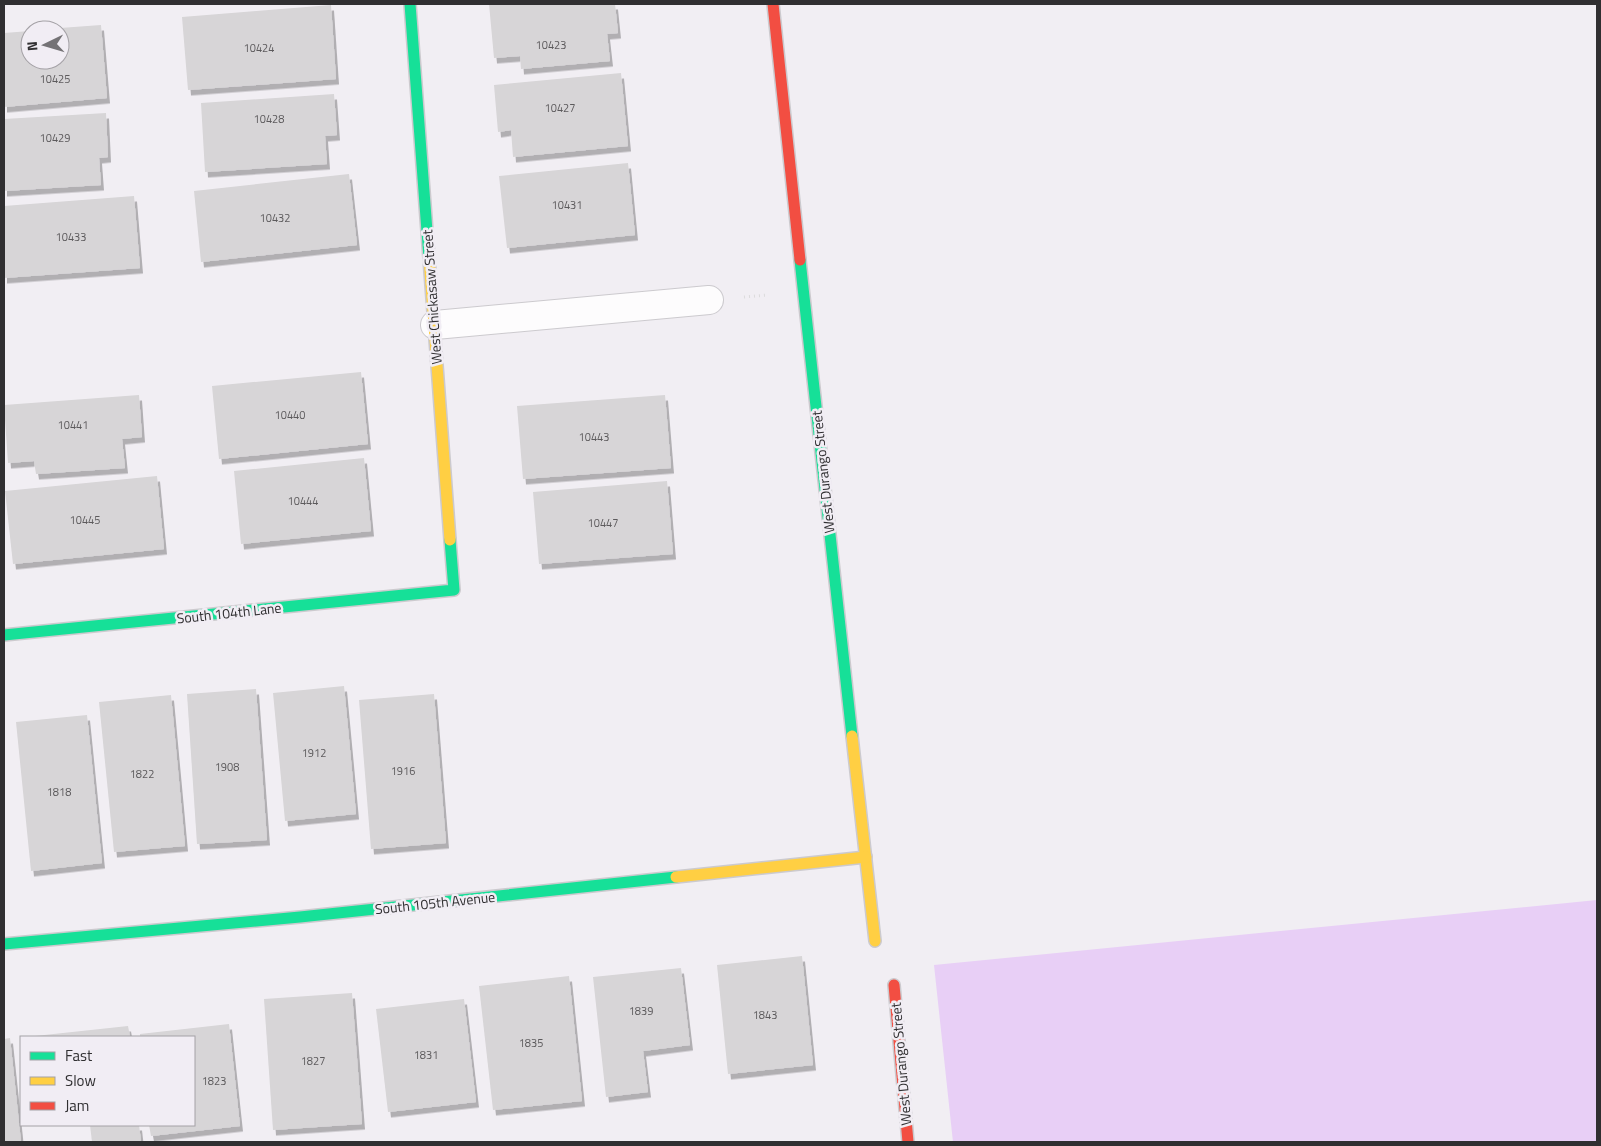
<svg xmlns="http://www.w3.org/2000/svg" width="1601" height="1146" font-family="'Titillium Web',sans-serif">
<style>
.green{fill:#e8cff6}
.building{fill:#d7d5d7;filter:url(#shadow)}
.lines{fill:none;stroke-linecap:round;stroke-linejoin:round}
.street-casing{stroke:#cccace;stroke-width:30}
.fast-casing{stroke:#cccace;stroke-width:14}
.slow-casing{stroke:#cccace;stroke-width:14}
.jam-casing{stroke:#cccace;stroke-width:14}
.path{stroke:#dcdbdc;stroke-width:3;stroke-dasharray:1 4;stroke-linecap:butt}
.street{stroke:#fdfcfd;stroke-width:28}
.fast{stroke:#16e098;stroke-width:11}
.slow{stroke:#ffcf43;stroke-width:11}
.jam{stroke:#f24e42;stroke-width:11}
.labels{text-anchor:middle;stroke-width:5;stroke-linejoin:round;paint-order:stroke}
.number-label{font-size:11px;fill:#5c5a5c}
.street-label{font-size:14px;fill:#302f31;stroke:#f1edf4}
</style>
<defs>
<filter id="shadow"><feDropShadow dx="3" dy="5.5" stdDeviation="0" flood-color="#0004"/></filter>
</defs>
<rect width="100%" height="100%" fill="#f1eef3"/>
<path class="green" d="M1597,900V1142H953L934,965Z"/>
<g class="building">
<path d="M489,4H615L618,33L607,34L610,61L521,69L520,56L494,58Z"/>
<path d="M331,5L336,79L188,90L182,17Z"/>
<path d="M101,25L107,98L4,107V33L30,31V60H60V28Z"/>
<path d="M621,73L628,146L513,157L511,130L498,132L494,85Z"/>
<path d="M334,94L337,135L325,136L327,164L205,172L201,103Z"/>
<path d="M106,113L108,157L99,158L101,185L4,191V119Z"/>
<path d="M628,163L635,235L507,248L499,176Z"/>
<path d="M349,174L357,245L201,262L194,191Z"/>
<path d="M134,196L140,268L4,278V206Z"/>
<path d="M361,372L368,444L219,459L212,386Z"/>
<path d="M139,395L142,437L122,439L125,468L36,474L34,461L8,463L4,405Z"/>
<path d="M665,395L671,468L523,479L517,406Z"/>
<path d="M364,458L371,531L241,544L234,471Z"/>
<path d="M157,476L164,549L13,564L5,491Z"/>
<path d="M667,481L673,554L539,564L533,492Z"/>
<path d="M344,686L356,814L285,821L273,693Z"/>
<path d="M256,689L267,840L197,844L187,694Z"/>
<path d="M434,694L446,843L371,849L359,700Z"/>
<path d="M171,695L185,846L114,852L99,702Z"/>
<path d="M87,715L102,863L31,871L16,722Z"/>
<path d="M802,956L813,1065L728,1074L717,965Z"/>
<path d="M681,968L690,1045L643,1051L648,1092L606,1097L593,977Z"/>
<path d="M569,976L582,1101L493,1110L479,986Z"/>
<path d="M352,993L362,1124L273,1130L264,999Z"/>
<path d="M464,999L476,1102L388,1112L376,1009Z"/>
<path d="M229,1024L240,1126L151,1136L149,1125H194V1037H140V1034Z"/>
<path d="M128,1026L130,1037H35V1036Z"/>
<path d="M10,1038L21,1142H4V1039Z"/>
<path d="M90,1125H139L141,1142H92Z"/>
</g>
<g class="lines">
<defs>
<path id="street" d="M435,325L709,300"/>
<g id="fast">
<path d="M410,4L429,258"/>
<path d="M800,260L852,736"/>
<path d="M4,635L454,590L450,540"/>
<path d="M4,944L300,917L676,877"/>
</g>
<g id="slow">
<path d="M429,258L450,540"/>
<path d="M852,736L875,941"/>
<path d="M676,877L866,857"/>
</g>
<g id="jam">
<path d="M773,4L800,260"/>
<path d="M894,985L908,1142"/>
</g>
</defs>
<use href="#street" class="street-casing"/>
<use href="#fast" class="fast-casing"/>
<use href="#slow" class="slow-casing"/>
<use href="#jam" class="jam-casing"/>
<path class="path" d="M744,297L768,295"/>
<use href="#street" class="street"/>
<use href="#fast" class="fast"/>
<use href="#slow" class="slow"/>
<use href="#jam" class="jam"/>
</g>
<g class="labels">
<g class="number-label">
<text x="551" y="49">10423</text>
<text x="259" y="52">10424</text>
<text x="55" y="83">10425</text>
<text x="560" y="112">10427</text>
<text x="269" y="123">10428</text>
<text x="55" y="142">10429</text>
<text x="567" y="209">10431</text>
<text x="275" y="222">10432</text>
<text x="71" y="241">10433</text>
<text x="290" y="419">10440</text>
<text x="73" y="429">10441</text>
<text x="594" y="441">10443</text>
<text x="303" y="505">10444</text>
<text x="85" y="524">10445</text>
<text x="603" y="527">10447</text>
<text x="314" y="757">1912</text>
<text x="227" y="771">1908</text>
<text x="403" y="775">1916</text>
<text x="142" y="778">1822</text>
<text x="59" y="796">1818</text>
<text x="641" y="1015">1839</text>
<text x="765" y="1019">1843</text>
<text x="531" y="1047">1835</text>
<text x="426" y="1059">1831</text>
<text x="313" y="1065">1827</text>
<text x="214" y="1085">1823</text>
</g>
<g class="street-label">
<text transform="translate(432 297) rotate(-94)" y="5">West Chickasaw Street</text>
<text transform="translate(823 472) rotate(-96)" y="5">West Durango Street</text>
<text transform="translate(229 613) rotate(-6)" y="5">South 104th Lane</text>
<text transform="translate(435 903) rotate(-6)" y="5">South 105th Avenue</text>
<text transform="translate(901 1064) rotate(-95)" y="5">West Durango Street</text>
</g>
</g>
<rect width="1601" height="1146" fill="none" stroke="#302f31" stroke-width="10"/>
<rect x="20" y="1036" width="175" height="90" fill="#f1edf4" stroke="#a4a1a6"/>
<rect x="30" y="1052" width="25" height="8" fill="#16e098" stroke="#a4a1a6"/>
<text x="65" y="1061" font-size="15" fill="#302f31">Fast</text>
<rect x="30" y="1077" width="25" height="8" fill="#ffcf43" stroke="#a4a1a6"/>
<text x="65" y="1086" font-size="15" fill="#302f31">Slow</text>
<rect x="30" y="1102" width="25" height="8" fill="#f24e42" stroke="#a4a1a6"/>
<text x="65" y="1111" font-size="15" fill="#302f31">Jam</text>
<g transform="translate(45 45) rotate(265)"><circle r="24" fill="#f1edf4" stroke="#a4a1a6"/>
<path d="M0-4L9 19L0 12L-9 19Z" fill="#747275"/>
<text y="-8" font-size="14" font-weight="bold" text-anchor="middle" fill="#302f31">N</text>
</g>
</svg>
